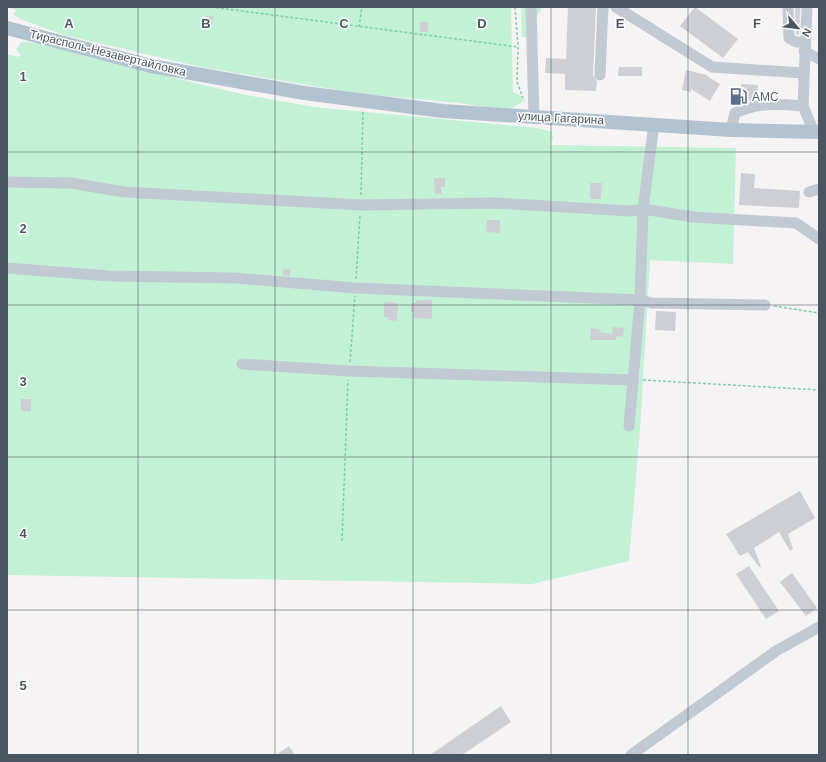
<svg xmlns="http://www.w3.org/2000/svg" width="826" height="762" font-family="Helvetica,sans-serif">
<style>
.green{fill:#c3f1d5}
.building{fill:#cdcfd5}
.lines{fill:none;stroke-linecap:round;stroke-linejoin:round}
.path{stroke:#7ad0a6;stroke-width:1.5;stroke-dasharray:3 2;stroke-linecap:butt}
.minor{stroke:#c1cad2;stroke-width:11}
.major{stroke:#b3c2d1;stroke-width:14}
.grid{fill:none;stroke:#4a5661;stroke-width:1;stroke-opacity:0.55}
.labels{text-anchor:middle;stroke-width:3;stroke-linejoin:round;paint-order:stroke}
.street-label{font-size:12px;fill:#4a5661;stroke:#fff}
.service-label{font-size:12px;fill:#4e5e75;stroke:#fff;text-anchor:start}
.grid-label{font-size:13px;text-anchor:middle;font-weight:bold;fill:#4a5661;stroke:#fff;stroke-width:3;stroke-linejoin:round;paint-order:stroke}
</style>
<rect width="100%" height="100%" fill="#f5f3f3"/>
<g class="green">
<path d="M7,7H511L513,92L523,97L525,101L505,111L460,103L361,94L201,67L64,35L20,19L13,14L17,10Z"/>
<path d="M521,7H542L526,37H522Z"/>
<path d="M21,42L38,43L128,67L246,95L314,107L537,128L552,132L553,139L550,145L736,148L733,264L650,260L640,430L629,561L532,584L7,575V54L17,57L21,55L16,50Z"/>
</g>
<g class="building">
<path d="M568,7H596L593,75L597,81L596,91L565,90V74L545,73L546,58L566,59Z"/>
<path d="M695,7L738,39L723,58L680,26Z"/>
<path d="M795,7H800L799,35L796,34Z"/>
<path d="M206,16H213L212,24H205Z"/>
<rect x="420" y="22" width="8" height="10"/>
<path d="M619,67H642V76H618Z"/>
<path d="M686,70L707,75V76L720,84L710,101L691,89V92L682,90Z"/>
<path d="M741,84L758,85L757,99L741,103V101L732,100L733,89L741,90Z"/>
<path d="M741,173L755,174L754,188L800,191L799,208L739,205Z"/>
<path d="M434,178H445V187H441L442,194H435Z"/>
<path d="M590,183H602L601,199H590Z"/>
<path d="M487,220H500V233L486,232Z"/>
<path d="M290,269V276L283,275V270Z"/>
<path d="M416,300H432V319L413,318L414,312H411V303H416Z"/>
<path d="M384,302L398,303L397,321L388,320L389,317H384Z"/>
<path d="M656,311L676,312L675,331L655,330Z"/>
<path d="M613,327L624,328L623,337L616,336V340H590L591,328L600,329L599,332L612,334Z"/>
<rect x="21" y="399" width="10" height="12"/>
<path d="M800,491L815,518L788,534L793,549L790,551L779,532L754,548L761,567H759L748,552L740,556L726,534Z"/>
<path d="M749,566L779,611L766,619L736,574Z"/>
<path d="M792,573L817,608L806,616L780,582Z"/>
<path d="M501,706L511,722L462,755H430Z"/>
<path d="M289,746L295,755H276Z"/>
</g>
<g class="lines">
<g class="path">
<path d="M211,7L518,47"/>
<path d="M515,7L518,47L517,82L523,98"/>
<path d="M359,27L362,7"/>
<path d="M361,195L363,111"/>
<path d="M356,279L360,215"/>
<path d="M774,306L819,313"/>
<path d="M350,362L355,296"/>
<path d="M643,380L819,390"/>
<path d="M342,541L348,380"/>
</g>
<g class="minor">
<path d="M531,7L534,117"/>
<path d="M616,7L712,67L804,73"/>
<path d="M788,7L789,38L796,42H805"/>
<path d="M807,7L803,106L814,132"/>
<path d="M804,51L819,59"/>
<path d="M600,75L603,7"/>
<path d="M731,130L735,113C758,102 779,104 803,106"/>
<path d="M7,182L71,183L124,192L361,205L495,203L631,211L643,209L693,217L796,223L819,239"/>
<path d="M809,192L819,189"/>
<path d="M7,268L109,276L235,278L355,288L640,300L652,303L765,305"/>
<path d="M242,364L349,371L633,380"/>
<path d="M629,426L640,300L643,209L654,124"/>
<path d="M631,755L776,651L819,627"/>
</g>
<path class="major" d="M7,28L151,66L304,93L443,111L731,130L819,132"/>
</g>
<path class="grid" d="M138,7V755M275,7V755M413,7V755M551,7V755M688,7V755M7,152H819M7,305H819M7,457H819M7,610H819"/>
<defs>
<symbol id="fuel-bare" viewBox="-9 -9 18 18"><path d="M-5.5-6h7V0h2V4h1.3V-2.5L3-4.5l.8-.8L6-3V5H2.5V1h-1V6h-7ZM-4.2-4.7v3.2H.2V-4.7Z" fill="#5c6f8a" stroke="#fff" stroke-width="2.5" paint-order="stroke"/></symbol>
</defs>
<g fill-rule="evenodd">
<use href="#fuel-bare" x="726" y="84" width="25" height="25"/>
</g>
<g class="labels">
<g class="street-label">
<text transform="translate(108 53) rotate(14)" y="4">Тирасполь-Незавертайловка</text>
<text transform="translate(561 118) rotate(3)" y="4">улица Гагарина</text>
</g>
<g class="service-label">
<text x="752" y="101">AMC</text>
</g>
</g>
<g class="grid-label">
<text x="69" y="28">A</text>
<text x="206" y="28">B</text>
<text x="344" y="28">C</text>
<text x="482" y="28">D</text>
<text x="620" y="28">E</text>
<text x="757" y="28">F</text>
<text x="23" y="81">1</text>
<text x="23" y="233">2</text>
<text x="23" y="386">3</text>
<text x="23" y="538">4</text>
<text x="23" y="690">5</text>
</g>
<rect width="826" height="762" fill="none" stroke="#4a5661" stroke-width="16"/>
<g transform="translate(798 28) rotate(118)" stroke="#ffffff" stroke-width="3" paint-order="stroke">
<path d="M0-3L7 15L0 10L-7 15Z" fill="#4a5661"/>
<text y="-6" font-size="11" font-weight="bold" text-anchor="middle" fill="#4a5661">N</text>
</g>
</svg>
